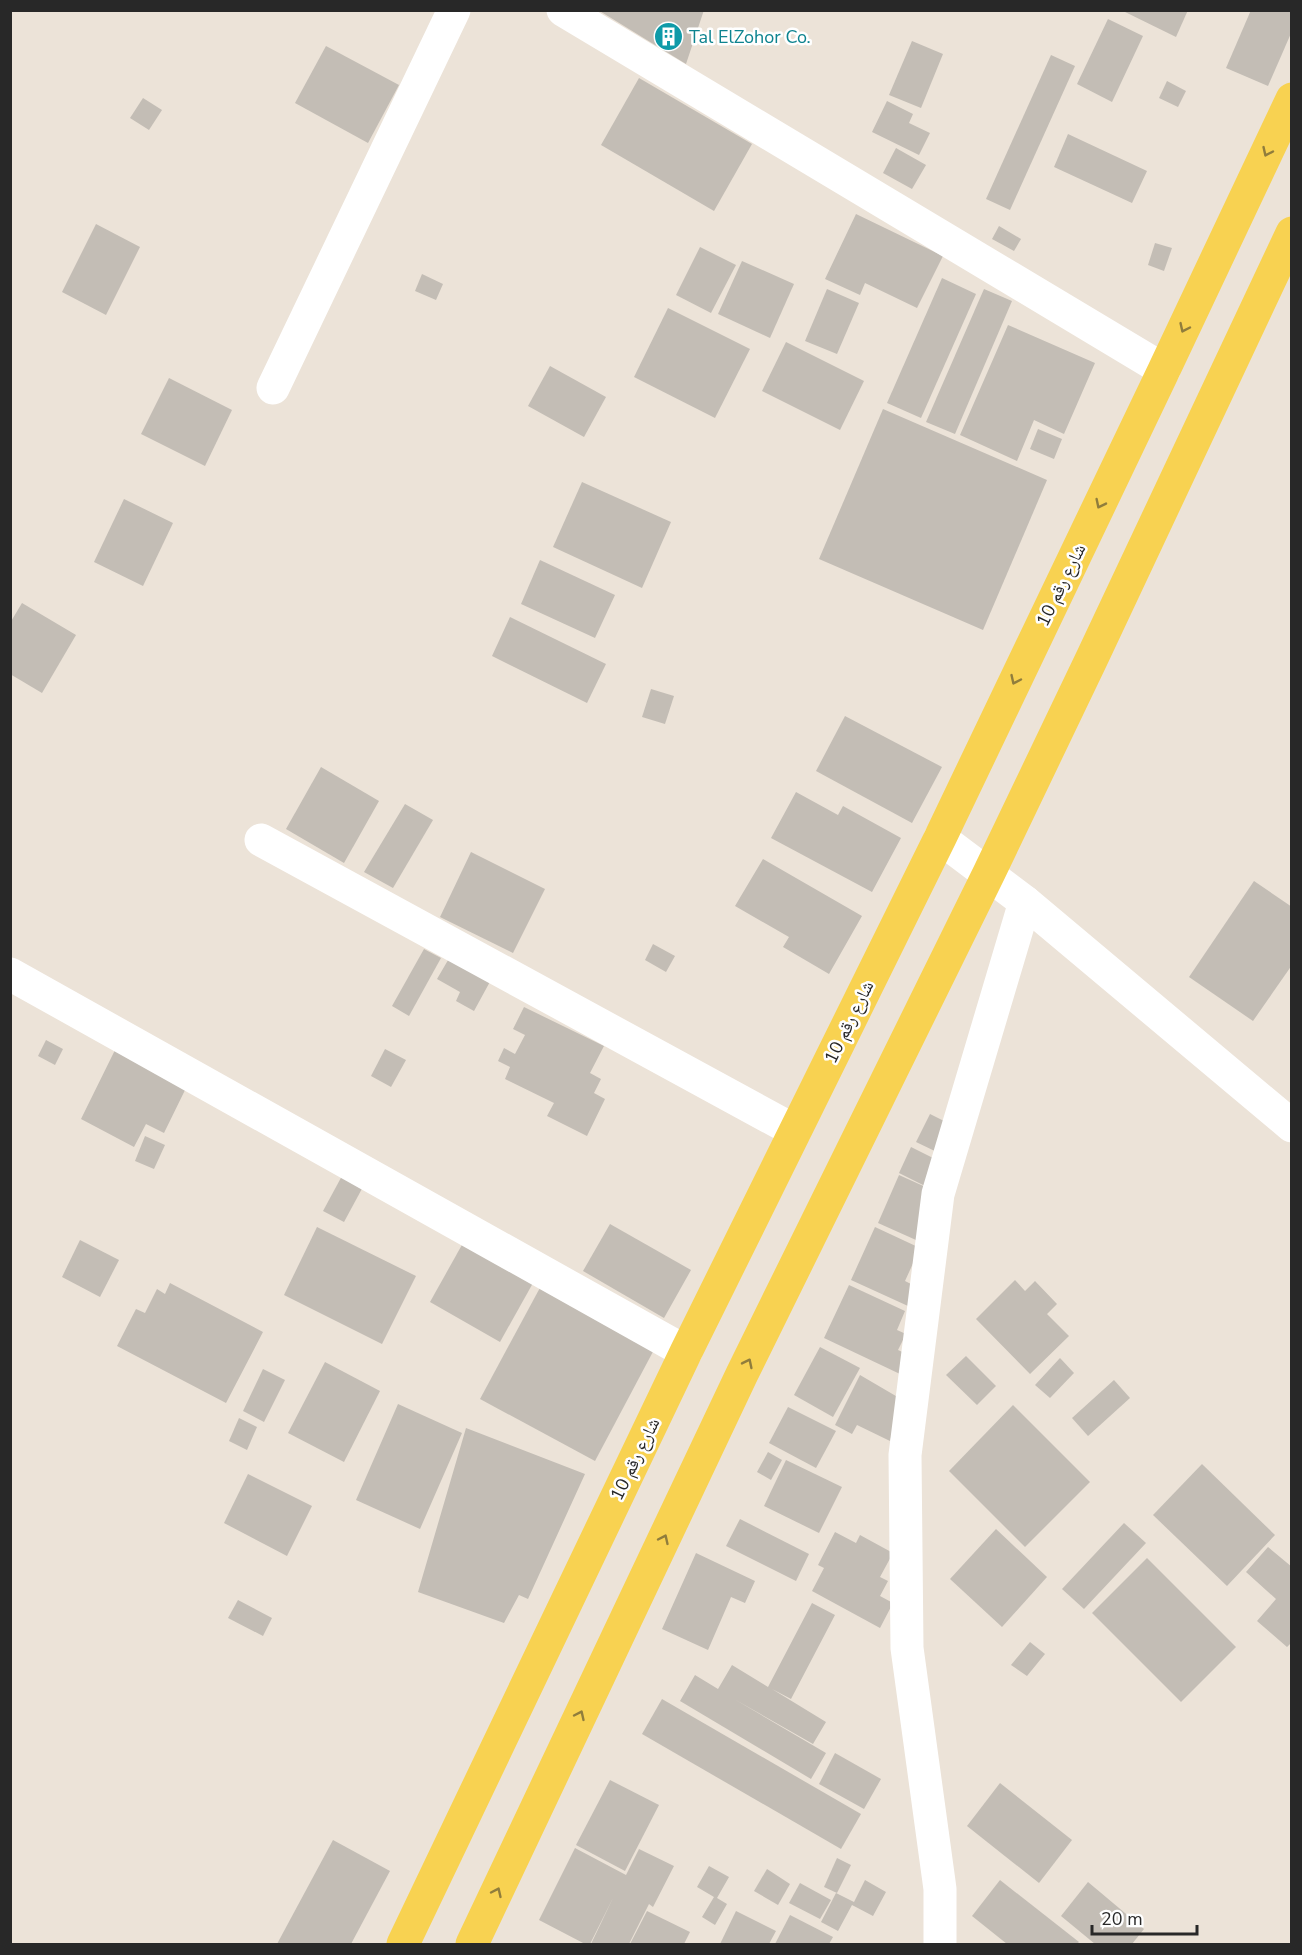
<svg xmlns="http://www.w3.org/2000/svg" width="1302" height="1955" font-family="'Nunito Sans','Noto Naskh Arabic',sans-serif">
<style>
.building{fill:#c3bdb5}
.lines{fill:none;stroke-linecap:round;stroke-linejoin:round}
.minor{stroke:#fff;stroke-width:33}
.major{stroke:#f8d251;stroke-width:33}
.oneway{stroke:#907d3c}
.labels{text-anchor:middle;stroke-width:5;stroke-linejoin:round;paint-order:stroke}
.culture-label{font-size:18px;fill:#0d838f;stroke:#fff;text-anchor:start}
.street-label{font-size:18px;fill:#282828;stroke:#fff}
</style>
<rect width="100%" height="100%" fill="#ece3d8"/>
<g class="building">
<path d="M598,10H704L686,64Z"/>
<path d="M1121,10H1188L1176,37Z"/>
<path d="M1251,10H1292V31L1268,86L1226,68Z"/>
<path d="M1108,19L1143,36L1112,102L1077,84Z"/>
<path d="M912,41L943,54L921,108L889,95Z"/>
<path d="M326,46L399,85L368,143L295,103Z"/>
<path d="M1051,55L1075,66L1010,210L986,199Z"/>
<path d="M639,78L752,144L714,211L601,145Z"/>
<path d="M1167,81L1186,91L1178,107L1159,98Z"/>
<path d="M143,98L162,110L149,130L130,118Z"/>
<path d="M887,101L913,114L909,123L930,133L919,155L872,132Z"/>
<path d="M1068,134L1147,171L1132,203L1054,167Z"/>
<path d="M896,148L926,165L912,189L883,173Z"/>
<path d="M856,214L943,256L917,308L865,283L860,295L825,279Z"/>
<path d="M96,224L140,247L106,315L62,292Z"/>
<path d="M999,226L1021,239L1014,251L992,239Z"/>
<path d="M1155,243L1172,248L1164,271L1148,265Z"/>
<path d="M700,247L736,265L711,313L676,295Z"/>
<path d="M742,261L794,284L770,338L718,314Z"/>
<path d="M422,274L443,284L436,300L415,291Z"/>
<path d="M942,278L976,294L921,418L887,403Z"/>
<path d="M827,289L859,303L837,354L805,341Z"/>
<path d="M984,289L1012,301L955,434L926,422Z"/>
<path d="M668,308L750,349L715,418L634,377Z"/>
<path d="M1008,325L1095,363L1064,434L1034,420L1017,461L960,435Z"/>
<path d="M786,342L864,381L840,430L762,391Z"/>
<path d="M550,366L606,397L584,437L528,406Z"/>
<path d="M169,378L232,410L205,466L141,434Z"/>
<path d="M883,409L1047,480L983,630L819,559Z"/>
<path d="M1038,429L1062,439L1054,459L1030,449Z"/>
<path d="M582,482L671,522L642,588L553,547Z"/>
<path d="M124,499L173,523L143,586L94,562Z"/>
<path d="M540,560L615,595L595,638L521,604Z"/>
<path d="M22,603L76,635L42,693L10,674V623Z"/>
<path d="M510,617L606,664L587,703L492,656Z"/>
<path d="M651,689L674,696L665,724L642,717Z"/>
<path d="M845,716L942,767L912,823L816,771Z"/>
<path d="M321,767L379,801L344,863L286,829Z"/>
<path d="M796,792L838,815L843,806L901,838L872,892L771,838Z"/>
<path d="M405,804L433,820L393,888L364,872Z"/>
<path d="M471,852L545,889L513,953L440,917Z"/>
<path d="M763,859L862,916L829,974L783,947L789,937L735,906Z"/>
<path d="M1254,881L1292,907V965L1253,1021L1189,977Z"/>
<path d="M653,944L675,956L666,972L645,960Z"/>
<path d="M424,949L441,958L409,1016L392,1006Z"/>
<path d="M451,955L492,978L474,1011L456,1001L460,992L437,979Z"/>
<path d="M524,1007L604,1046L590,1073L601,1079L594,1093L605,1099L587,1136L547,1116L554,1103L505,1079L510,1067L498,1061L504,1048L515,1054L525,1035L513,1029Z"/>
<path d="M46,1040L63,1049L55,1065L38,1056Z"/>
<path d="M385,1049L406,1060L391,1087L371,1076Z"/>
<path d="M115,1050L187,1086L164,1133L146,1124L134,1147L81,1119Z"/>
<path d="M930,1114L954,1126L941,1154L916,1142Z"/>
<path d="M145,1136L165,1145L154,1169L135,1161Z"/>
<path d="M911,1147L939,1161L927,1187L899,1173Z"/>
<path d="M343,1174L364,1185L344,1222L323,1211Z"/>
<path d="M899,1175L930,1189L916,1240L878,1223Z"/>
<path d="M610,1224L691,1270L664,1318L583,1271Z"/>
<path d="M317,1227L416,1276L382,1344L284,1295Z"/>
<path d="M875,1227L920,1248L905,1281L917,1287L908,1306L851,1280Z"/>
<path d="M80,1240L119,1260L100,1297L62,1277Z"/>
<path d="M463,1243L533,1283L500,1342L430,1302Z"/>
<path d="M1015,1280L1025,1291L1035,1281L1057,1304L1047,1314L1069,1336L1030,1374L976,1319Z"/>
<path d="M170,1283L263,1332L226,1403L117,1346L136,1309L145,1313L157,1289L165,1294Z"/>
<path d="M542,1284L656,1346L595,1461L480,1399Z"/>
<path d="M849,1285L905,1311L897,1330L906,1334L898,1350L909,1355L900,1374L824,1338Z"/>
<path d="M820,1347L860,1368L833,1417L794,1395Z"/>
<path d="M966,1356L996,1386L977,1405L946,1375Z"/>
<path d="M1060,1358L1074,1373L1050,1398L1035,1385Z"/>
<path d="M325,1362L380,1391L344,1462L288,1433Z"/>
<path d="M263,1369L285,1380L264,1422L243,1411Z"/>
<path d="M860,1375L901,1399L890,1441L857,1425L852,1434L835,1425Z"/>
<path d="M1114,1380L1130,1398L1088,1436L1072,1418Z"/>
<path d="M398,1404L462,1433L420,1529L356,1500Z"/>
<path d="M1013,1405L1090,1482L1025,1547L949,1471Z"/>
<path d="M788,1407L836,1431L816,1468L769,1443Z"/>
<path d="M239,1418L257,1427L247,1450L229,1441Z"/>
<path d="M466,1428L585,1474L528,1599L519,1595L504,1623L418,1592Z"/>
<path d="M768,1452L782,1460L771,1480L757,1472Z"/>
<path d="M786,1460L842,1487L819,1533L764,1506Z"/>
<path d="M1202,1464L1275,1535L1227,1586L1153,1515Z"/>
<path d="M248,1474L312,1506L287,1556L224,1523Z"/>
<path d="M740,1519L809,1554L796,1581L726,1546Z"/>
<path d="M1124,1523L1146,1543L1084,1609L1062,1589Z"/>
<path d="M996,1529L1047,1577L1002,1627L950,1579Z"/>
<path d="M835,1532L856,1543L860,1535L893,1553L880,1577L888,1581L880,1596L893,1603L880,1628L812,1591L824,1568L818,1565Z"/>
<path d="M1268,1547L1292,1567V1642L1287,1647L1257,1621L1276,1599L1246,1572Z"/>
<path d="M696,1553L755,1581L745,1603L731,1597L708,1650L662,1629Z"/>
<path d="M1147,1558L1236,1647L1181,1702L1092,1613Z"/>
<path d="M238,1600L272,1618L263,1636L228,1618Z"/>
<path d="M812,1603L835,1615L791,1699L772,1689L826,1722L813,1744L734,1699L826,1753L811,1779L680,1701L695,1675L718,1689L732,1665L768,1687Z"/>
<path d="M1030,1642L1045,1654L1027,1676L1011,1665Z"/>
<path d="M662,1699L861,1814L841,1849L642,1734Z"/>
<path d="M835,1753L881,1779L864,1809L819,1784Z"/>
<path d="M610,1780L659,1805L625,1871L576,1845Z"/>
<path d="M1000,1783L1072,1840L1039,1883L967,1826Z"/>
<path d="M333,1840L390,1871L351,1944H277Z"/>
<path d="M575,1848L626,1875L639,1849L674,1866L653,1907L649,1904L629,1944H591L613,1898L590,1944H585L539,1920Z"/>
<path d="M837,1858L851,1865L837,1893L824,1887Z"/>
<path d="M709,1866L729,1877L717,1898L727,1904L715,1925L702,1917L714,1897L697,1887Z"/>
<path d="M767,1869L790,1884L778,1905L754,1891Z"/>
<path d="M865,1880L886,1892L873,1916L852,1905L838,1931L821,1922L836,1893L854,1902Z"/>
<path d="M1000,1880L1079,1942L1077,1944H1007L972,1916Z"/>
<path d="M1088,1882L1144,1929L1132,1944H1095L1061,1916Z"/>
<path d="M800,1883L831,1900L820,1919L789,1903Z"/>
<path d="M647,1911L690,1932L684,1944H630Z"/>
<path d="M736,1911L776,1931L769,1944H720Z"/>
<path d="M790,1915L833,1937L829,1944H775Z"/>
</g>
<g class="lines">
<g class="minor">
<path d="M563,10L1164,370"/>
<path d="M273,388L454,10"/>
<path d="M940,838L1025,902L1292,1126"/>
<path d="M261,840L795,1131"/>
<path d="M10,974L686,1352"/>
<path d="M940,1944V1889L907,1648L905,1455L938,1194L1025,902"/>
</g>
<g class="major">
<path d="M403,1944L686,1352L940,838L1164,370L1292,99"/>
<path d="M472,1944L742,1374L989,873L1092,658L1292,233"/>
</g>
</g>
<defs><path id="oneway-chevron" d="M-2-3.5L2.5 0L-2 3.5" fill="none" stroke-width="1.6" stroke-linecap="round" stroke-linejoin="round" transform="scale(1.5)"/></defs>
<g class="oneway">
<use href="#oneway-chevron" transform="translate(1267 152) rotate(115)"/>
<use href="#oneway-chevron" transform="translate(1184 328) rotate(115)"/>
<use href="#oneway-chevron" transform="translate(1100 504) rotate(116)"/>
<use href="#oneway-chevron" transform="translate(1015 680) rotate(115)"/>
<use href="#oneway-chevron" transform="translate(748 1363) rotate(-64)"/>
<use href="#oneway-chevron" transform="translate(664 1539) rotate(-65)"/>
<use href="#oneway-chevron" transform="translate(580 1715) rotate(-65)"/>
<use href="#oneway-chevron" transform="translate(497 1892) rotate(-65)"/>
</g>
<defs>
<symbol id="building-disc" viewBox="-11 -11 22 22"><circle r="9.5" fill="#0f9aa8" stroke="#fff"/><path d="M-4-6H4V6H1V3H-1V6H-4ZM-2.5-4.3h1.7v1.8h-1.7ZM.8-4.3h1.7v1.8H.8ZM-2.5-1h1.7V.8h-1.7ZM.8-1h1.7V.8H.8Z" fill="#fff"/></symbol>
</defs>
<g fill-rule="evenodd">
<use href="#building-disc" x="652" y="20" width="33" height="33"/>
</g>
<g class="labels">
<g class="culture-label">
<text x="689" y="43">Tal ElZohor Co.</text>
</g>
<g class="street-label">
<text transform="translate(1061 585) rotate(-64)" y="6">شارع رقم 10</text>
<text transform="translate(849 1022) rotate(-64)" y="6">شارع رقم 10</text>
<text transform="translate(635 1459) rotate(-64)" y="6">شارع رقم 10</text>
</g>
</g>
<rect width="1302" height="1955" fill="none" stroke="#282828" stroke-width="24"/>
<path d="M1092 1925v9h105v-9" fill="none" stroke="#282828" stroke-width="3"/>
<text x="1101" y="1925" font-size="18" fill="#282828" stroke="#ffffff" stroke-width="4.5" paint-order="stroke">20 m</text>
</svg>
